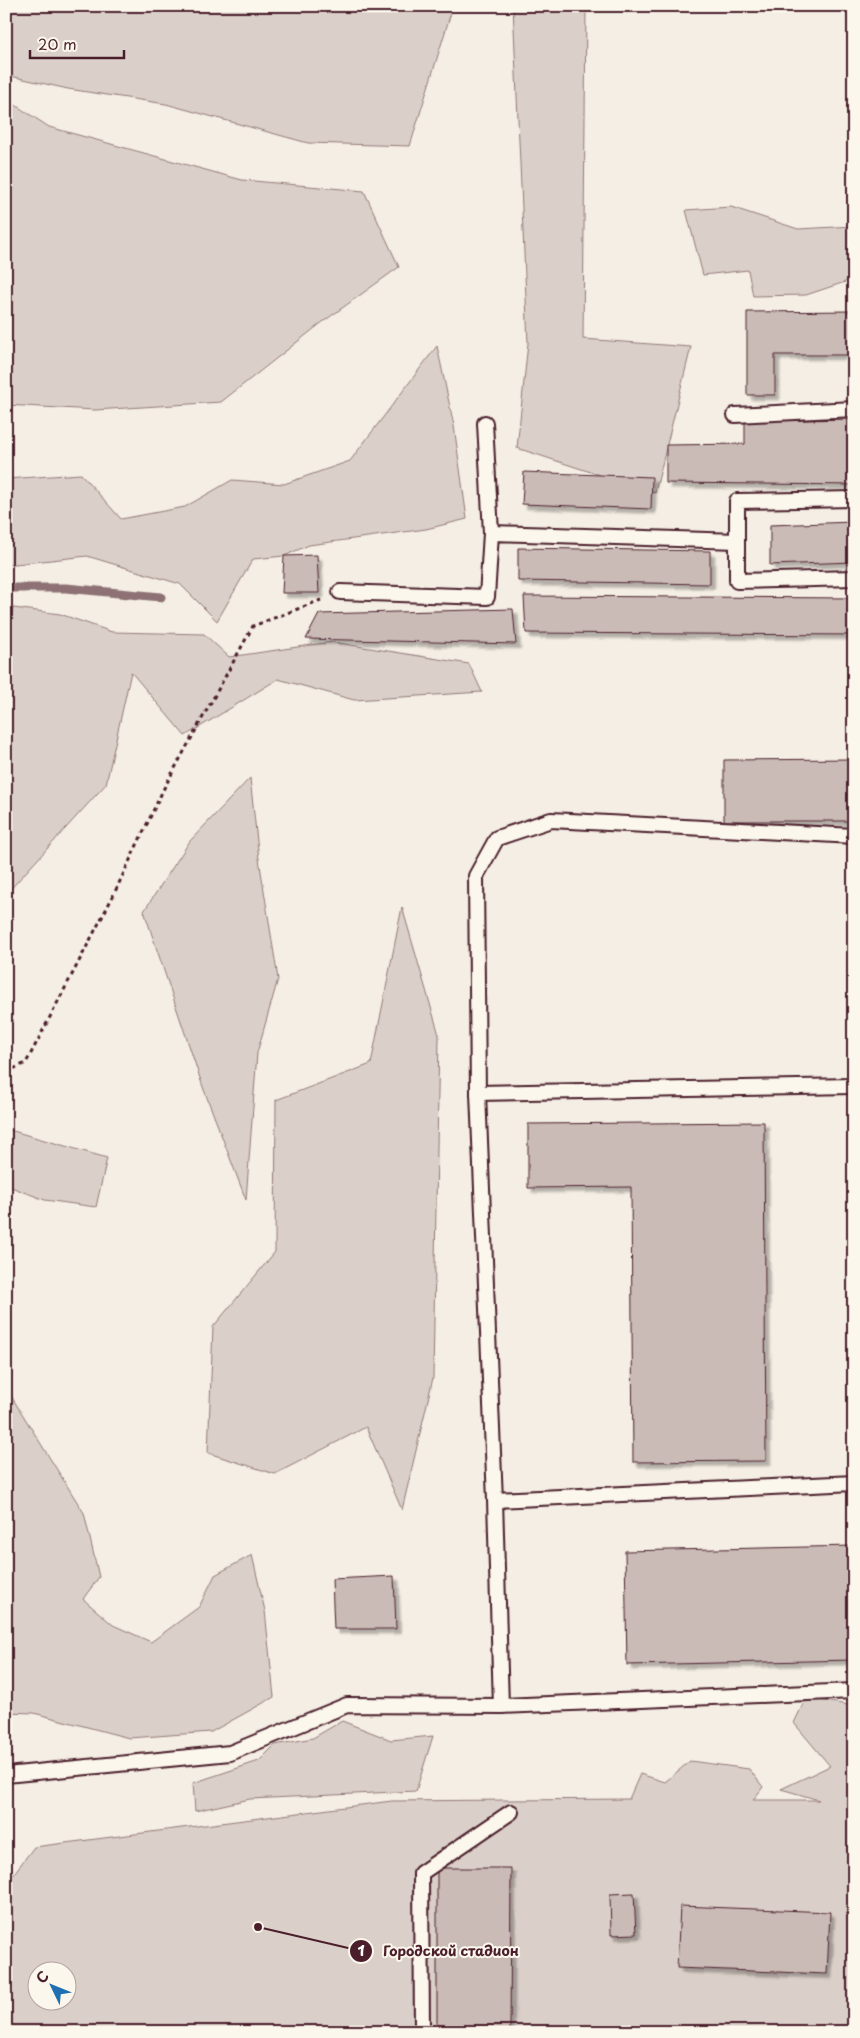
<svg xmlns="http://www.w3.org/2000/svg" width="860" height="2038" font-family="'Playpen Sans',sans-serif">
<style>
.green{fill:#dbd0c9;stroke:#92787a;fill-rule:evenodd}
.lines{fill:none;stroke-linecap:round;stroke-linejoin:round}
.stream{stroke:#8d7174;stroke-width:9}
.building{fill:#cabbb6;stroke:#4a1f2b;filter:url(#shadow)}
.lane-casing{stroke:#4a1f2b;stroke-width:18}
.path{stroke:#4a1f2b;stroke-width:3;stroke-dasharray:4 4;stroke-linecap:butt}
.lane{stroke:#fbf7ec;stroke-width:14}
.leader{fill:none;stroke:#4a1f2b;stroke-width:2}
.callout-dot{fill:#4a1f2b;stroke:#fbf7ec;stroke-width:2}
.mark-label{font-size:15px;text-anchor:middle;font-weight:bold;fill:#fff}
.callout-label{font-size:14px;text-anchor:middle;font-weight:bold;fill:#4a1f2b;stroke:#fbf7ec;stroke-width:4;stroke-linejoin:round;paint-order:stroke}
</style>
<defs>
<filter id="shadow"><feDropShadow dx="4.5" dy="4.5" stdDeviation="1" flood-color="#0004"/></filter>
</defs>
<rect width="100%" height="100%" fill="#f4eee4"/>
<filter id="ink" filterUnits="userSpaceOnUse"><feTurbulence type="fractalNoise" baseFrequency=".02" numOctaves="2"/><feDisplacementMap in="SourceGraphic" scale="10" xChannelSelector="R" yChannelSelector="G"/><feConvolveMatrix kernelMatrix="1 2 1 2 8 2 1 2 1" color-interpolation-filters="sRGB"/></filter>
<g filter="url(#ink)">
<g class="green">
<path d="M6,6H453L410,146L308,143L166,104L68,89L6,75Z"/>
<path d="M513,6H586L583,339L691,347L655,493L517,448L528,343Z"/>
<path d="M6,99L49,127L242,180L364,191L399,267L320,324L221,402L95,410L6,405Z"/>
<path d="M731,207L798,229L854,226V279L806,295L753,296L748,270L703,275L686,210Z"/>
<path d="M437,346L454,426L467,519L426,529L309,545L284,556L253,559L217,621L180,584L87,556L6,565V479L81,474L121,519L185,507L232,480L284,484L350,461Z"/>
<path d="M6,607L60,614L112,632L204,634L229,657L332,642L469,664L482,692L354,700L278,679L185,736L131,672L106,784L6,894Z"/>
<path d="M250,778L259,859L278,979L257,1053L246,1200L203,1087L144,911L190,841Z"/>
<path d="M402,907L439,1035L433,1378L402,1510L366,1427L275,1474L208,1453L213,1327L275,1252L276,1100L371,1064Z"/>
<path d="M6,1129L107,1158L96,1207L45,1200L6,1185Z"/>
<path d="M6,1388L84,1513L99,1577L83,1599L113,1625L151,1642L199,1607L215,1575L252,1555L265,1611L274,1697L211,1732L129,1738L34,1713L6,1712Z"/>
<path d="M806,1698L854,1706V2032H6V1884L34,1847L392,1801L629,1799L640,1774L665,1782L690,1761L749,1769L763,1787L753,1800H819L781,1789L830,1766L794,1723ZM38,1970H68V2000H38Z"/>
<path d="M342,1721L391,1740L433,1736L416,1791L250,1799L195,1811L193,1783L259,1761L275,1745L313,1738Z"/>
</g>
<g class="lines">
<path class="stream" d="M6,588H66L161,597"/>
</g>
<g class="building">
<path d="M854,311V355H775V395H747V312Z"/>
<path d="M854,419V485L666,483V445L745,444V421Z"/>
<path d="M524,472L652,477L651,509L522,504Z"/>
<path d="M854,522V562L770,565V525Z"/>
<path d="M518,548L710,551V584L518,581Z"/>
<path d="M317,555L319,593H282L284,556Z"/>
<path d="M524,596L854,598V635L526,633Z"/>
<path d="M513,609L516,644L306,639L319,614Z"/>
<path d="M854,759V821H724V760Z"/>
<path d="M764,1122L766,1461L633,1462L631,1187L528,1188V1124Z"/>
<path d="M854,1546V1660L627,1665L625,1551Z"/>
<path d="M394,1576L396,1629H334L332,1579Z"/>
<path d="M437,1868H511L510,2032H437Z"/>
<path d="M634,1893L636,1934L611,1935L610,1894Z"/>
<path d="M680,1906L830,1912L827,1974L677,1968Z"/>
</g>
<g class="lines">
<defs>
<g id="lane">
<path d="M735,415L854,409"/>
<path d="M485,423L491,533"/>
<path d="M854,499L737,501V581L854,578"/>
<path d="M340,592L487,597L491,533L737,541"/>
<path d="M854,836L551,820L497,838L476,876L478,1093L495,1500L854,1483"/>
<path d="M478,1093L854,1086"/>
<path d="M495,1500L501,1706L854,1691"/>
<path d="M6,1775L230,1753L347,1705L501,1706"/>
<path d="M422,2032L421,1873L511,1812"/>
</g>
</defs>
<use href="#lane" class="lane-casing"/>
<path class="path" d="M6,1072L26,1063L112,898L164,788L253,626L321,600"/>
<use href="#lane" class="lane"/>
</g>
</g>
<path class="leader" d="M258 1927L361 1951"/>
<g class="callout-dot">
<circle cx="258" cy="1927" r="5"/>
<circle cx="361" cy="1951" r="12"/>
</g>
<g class="mark-label">
<text x="361" y="1956">1</text>
</g>
<g class="callout-label">
<text x="451" y="1956">Городской стадион</text>
</g>
<rect width="860" height="2038" fill="none" stroke="#fbf7ec" stroke-width="25"/>
<rect x="12" y="12" width="835" height="2013" fill="none" stroke="#4a1f2b" stroke-width="2" filter="url(#ink)"/>
<g transform="translate(52 1986) rotate(313)"><circle r="24" fill="#fbf7ec" stroke="#b4a19f"/>
<path d="M0-4L9 19L0 12L-9 19Z" fill="#1f6fb2"/>
<text y="-8" font-size="14" font-weight="bold" text-anchor="middle" fill="#4a1f2b">С</text>
</g>
<path d="M30 50v8h94v-8" fill="none" stroke="#4a1f2b" stroke-width="2.5"/>
<text x="38" y="50" font-size="15" fill="#4a1f2b" stroke="#fbf7ec" stroke-width="4" paint-order="stroke">20 m</text>
</svg>
